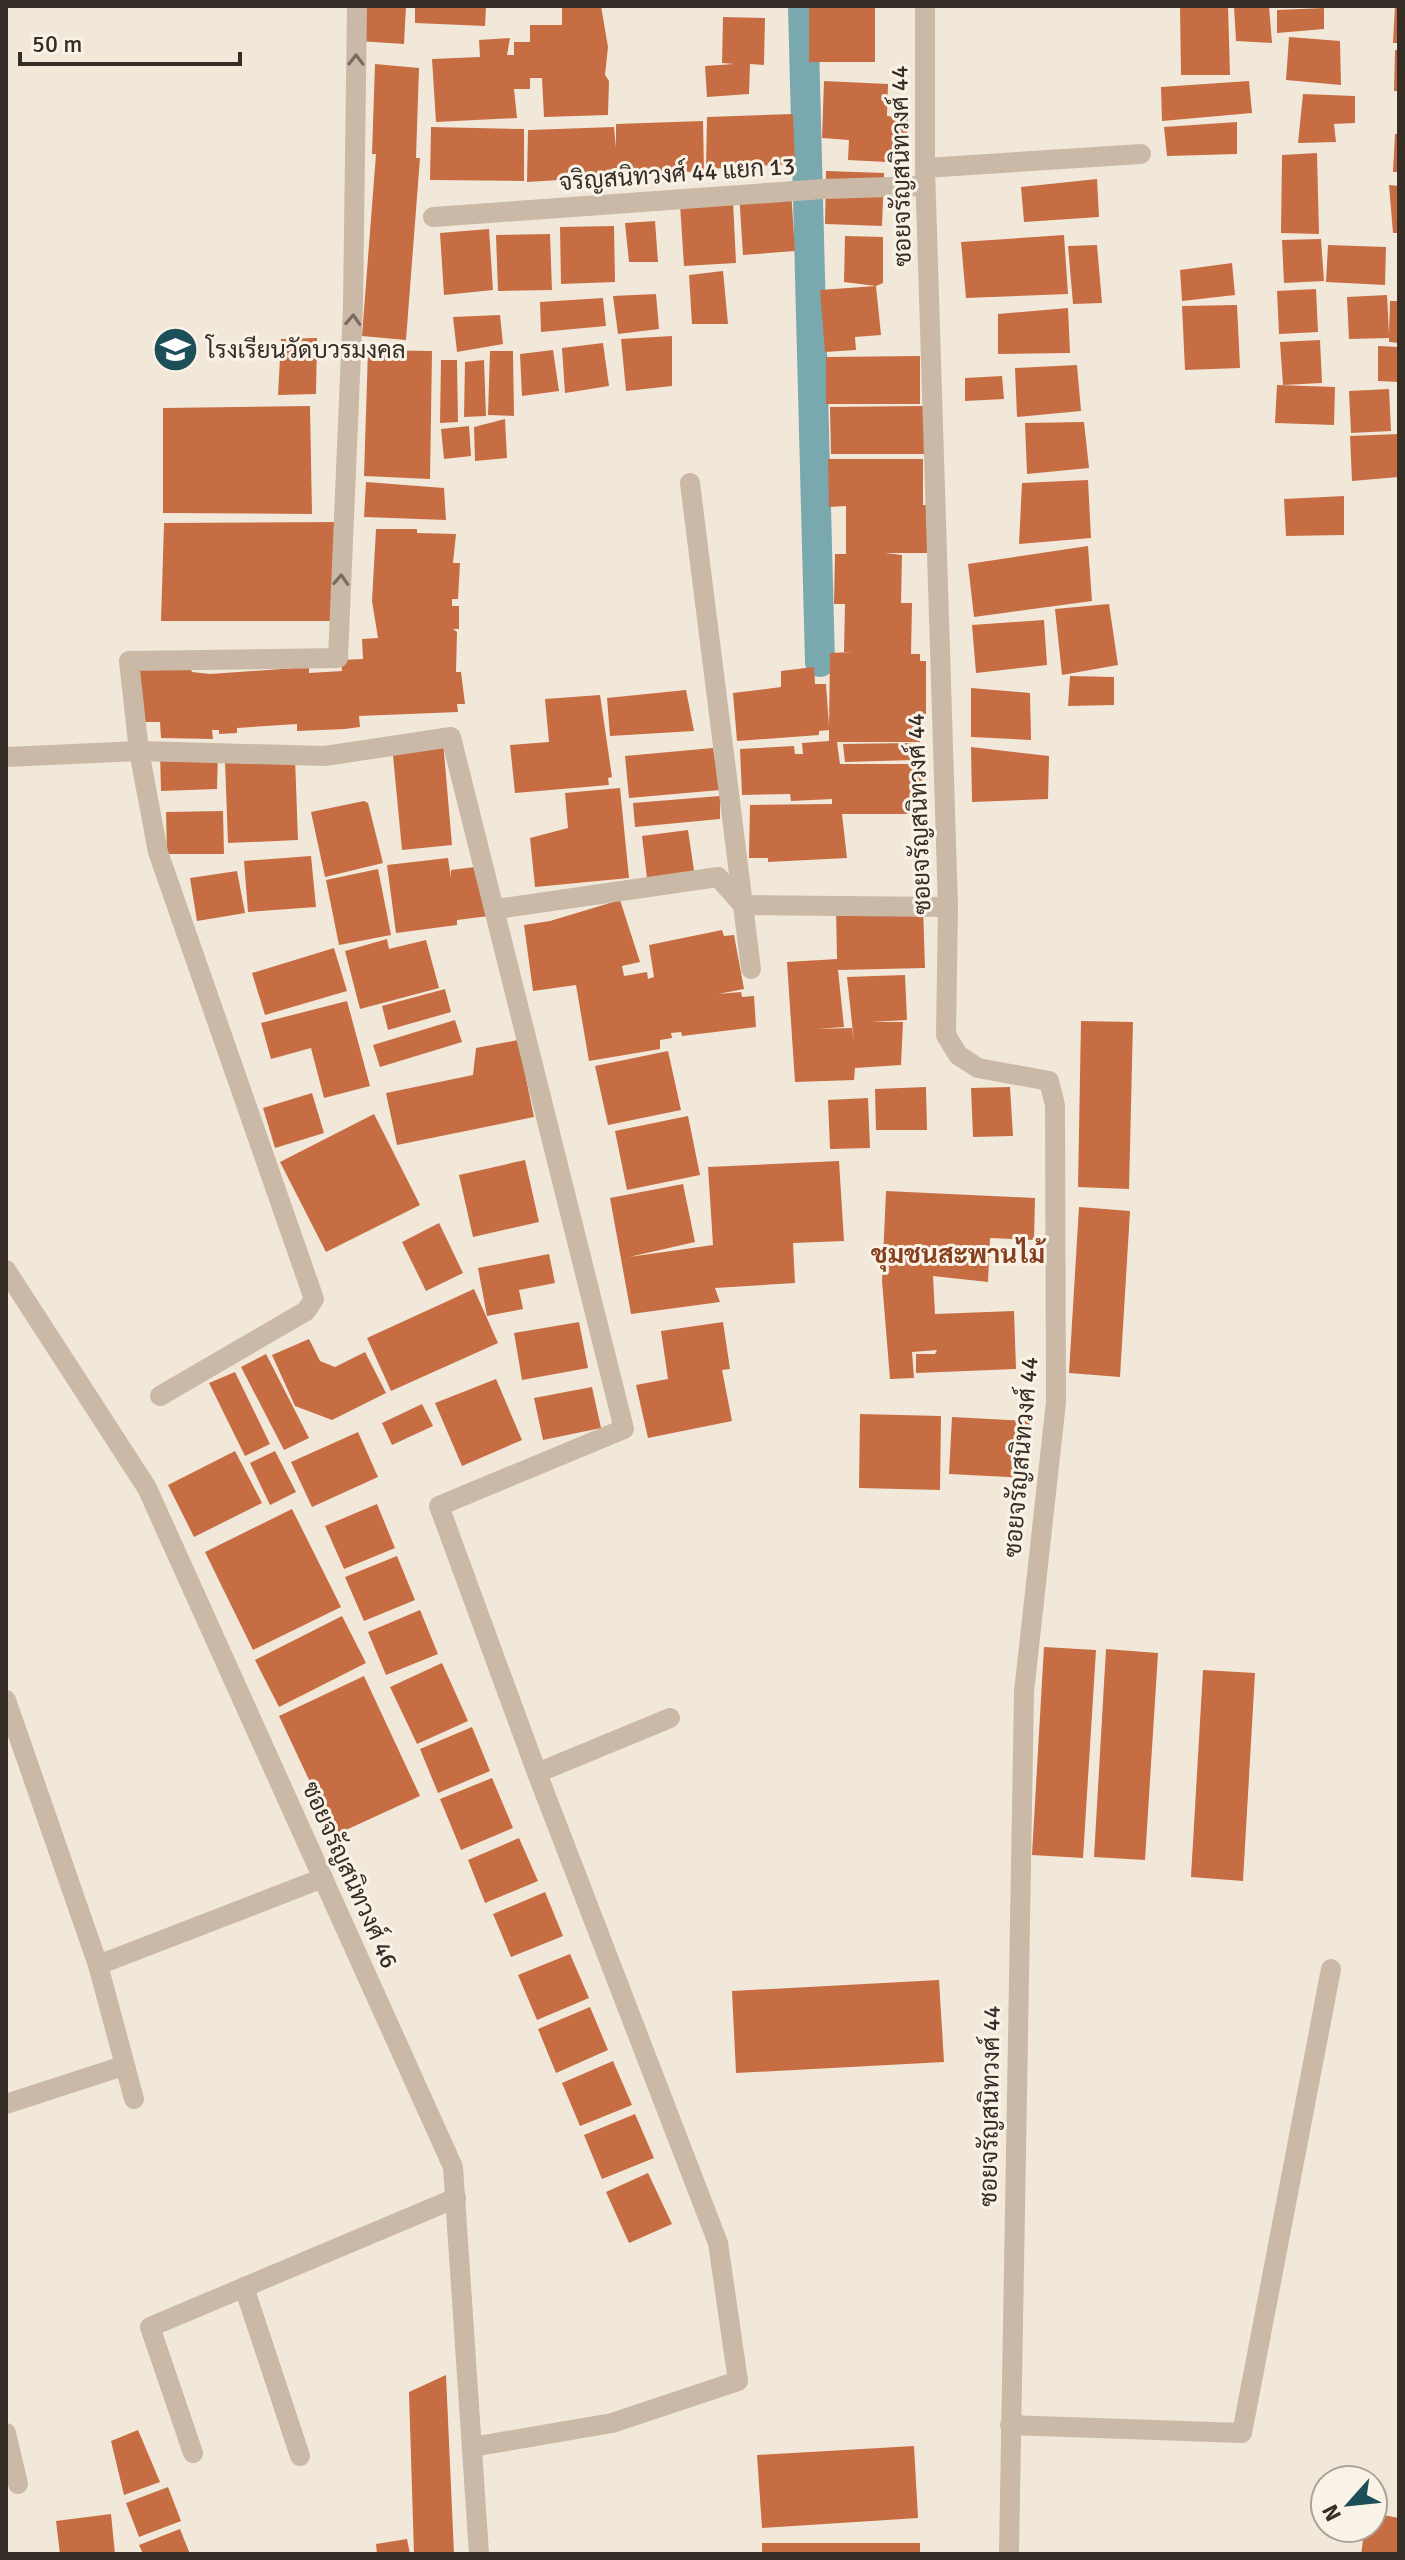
<svg xmlns="http://www.w3.org/2000/svg" width="1405" height="2560" font-family="Signika,Sarabun,sans-serif">
<style>
.lines{fill:none;stroke-linecap:round;stroke-linejoin:round}
.canal{stroke:#79a9af;stroke-width:30}
.building{fill:#c76d43}
.street{stroke:#cab9a6;stroke-width:20}
.oneway{stroke:#796c60}
.labels{text-anchor:middle;stroke-width:6;stroke-linejoin:round;paint-order:stroke}
.street-label{font-size:24px;fill:#362d27;stroke:#f9f2e6}
.poi-label{font-size:24px;fill:#362d27;stroke:#f9f2e6;text-anchor:start}
.neighbourhood-label{font-size:26px;font-weight:bold;fill:#86401f;stroke:#f9f2e6}
</style>
<rect width="100%" height="100%" fill="#f2e8da"/>
<g class="lines">
<path class="canal" d="M803,6L820,662"/>
</g>
<g class="building">
<path d="M362,6H406L404,44L359,41Z"/>
<path d="M415,6H486L485,26L415,23Z"/>
<path d="M562,6H601L608,47L605,75L609,81L608,115L544,117L542,78H530V89H514L517,118L436,122L432,59L480,57L479,40L510,38L507,55H514V42H530V25H562Z"/>
<rect x="809" y="6" width="66" height="56"/>
<path d="M1180,6H1228L1230,75H1181Z"/>
<path d="M1234,6H1269L1272,43L1236,41Z"/>
<path d="M1395,6H1399V43H1393Z"/>
<path d="M1324,8V29L1277,33V10Z"/>
<path d="M723,17L765,18L764,65L750,64L749,94L707,97L705,66L734,64L722,63Z"/>
<path d="M1289,37L1340,41L1341,85L1286,80Z"/>
<path d="M1395,50H1399V91H1394Z"/>
<path d="M375,64L419,68L416,158H420L406,340L362,336L376,154H372Z"/>
<path d="M824,81L888,84L887,116L908,118L906,163L848,160L849,140L822,138Z"/>
<path d="M1249,81L1252,113L1162,121L1161,87Z"/>
<path d="M1303,94L1355,96V123L1334,124L1336,142L1298,143Z"/>
<path d="M793,114L795,164L706,169L707,117Z"/>
<path d="M703,121L704,171L527,182L528,130L614,127L616,148V124Z"/>
<path d="M1237,122V154L1167,156L1164,127Z"/>
<path d="M431,127L524,129V181L430,180Z"/>
<path d="M1395,134H1399V172H1393Z"/>
<path d="M1317,153L1319,234L1281,233L1282,155Z"/>
<path d="M826,171L884,173L882,226L825,224Z"/>
<path d="M1097,179L1099,217L1024,222L1021,187Z"/>
<path d="M1389,185L1399,186V233H1393Z"/>
<path d="M791,190L795,251L743,255L739,193Z"/>
<path d="M733,201L736,263L684,266L680,204Z"/>
<path d="M655,221L658,262H629L625,223Z"/>
<path d="M614,226L615,282L561,284L560,227Z"/>
<path d="M489,229L493,290L444,295L440,233Z"/>
<path d="M550,234L552,290L498,291L496,235Z"/>
<path d="M1064,235L1068,294L966,298L961,242Z"/>
<path d="M845,236L883,237V283L876,286L844,282Z"/>
<path d="M1321,239L1324,281L1284,283L1282,240Z"/>
<path d="M1097,245L1102,303L1073,304L1068,246Z"/>
<path d="M1328,245L1386,247L1385,285L1326,282Z"/>
<path d="M1232,263L1235,295L1182,301L1180,270Z"/>
<path d="M723,271L728,324H692L689,275Z"/>
<path d="M876,286L881,335L855,337L856,350L825,352L820,290Z"/>
<path d="M1316,289L1318,332L1279,334L1277,291Z"/>
<path d="M656,294L659,329L618,334L613,296Z"/>
<path d="M1387,295L1389,334L1390,301H1399V343L1389,342V338L1349,339L1347,297Z"/>
<path d="M603,298L606,326L541,332L540,302Z"/>
<path d="M1237,305L1240,368L1185,370L1182,306Z"/>
<path d="M1068,308L1070,353L998,354V314Z"/>
<path d="M500,315L503,344L457,352L453,317Z"/>
<path d="M672,336V386L626,391L621,339Z"/>
<path d="M317,338L316,394L278,395L281,339Z"/>
<path d="M1320,340L1322,383L1283,385L1280,342Z"/>
<path d="M603,343L609,386L565,393L562,348Z"/>
<path d="M1378,346L1399,347V382L1378,381Z"/>
<path d="M368,350L432,351L430,479L364,476Z"/>
<path d="M553,350L559,391L522,396L520,354Z"/>
<path d="M490,351H513L514,416L488,415Z"/>
<path d="M920,356V404H826V357Z"/>
<path d="M441,360H457L458,422L440,423Z"/>
<path d="M484,360L486,416L464,417L465,362Z"/>
<path d="M1077,365L1081,411L1017,417L1015,368Z"/>
<path d="M1002,376L1004,399L965,401V378Z"/>
<path d="M1277,385L1335,387L1334,425L1275,423Z"/>
<path d="M1389,389L1391,431L1351,433L1349,391Z"/>
<path d="M310,406L312,514L163,513V408Z"/>
<path d="M924,406V454H831L830,407Z"/>
<path d="M505,419L507,458L475,461L474,427Z"/>
<path d="M1084,422L1089,468L1027,474L1025,423Z"/>
<path d="M469,426L471,456L444,459L441,429Z"/>
<path d="M1399,434V477L1352,481L1350,436Z"/>
<path d="M828,459H923V505H930L931,553H885L902,555L901,603H912L911,654H920V661H926V719H920V742H837L840,764H922V814H842L847,858L768,862V858H749L750,805L832,804V799L791,801L790,794L742,795L740,749L794,746L795,754H803L802,743L829,741V730L819,731V735L737,741L733,693L781,687V671L814,667L815,684H826L829,726L830,653L853,652H844L845,604H834L835,554H846V506L829,507Z"/>
<path d="M1088,480L1091,538L1019,544L1022,483Z"/>
<path d="M366,482L444,488L446,520L364,517Z"/>
<path d="M1344,496V535L1286,536L1284,499Z"/>
<path d="M340,522L339,621H161L164,523Z"/>
<path d="M376,529H417V533L456,534L453,563H460L458,599H452V606H459V629H453L457,632L456,672H461L465,704H457L458,712L359,716L360,727L345,729L297,731V724L237,728V733L219,734V730H212L213,739L161,738L160,722H137V669H191L192,672L210,674L309,667V673L342,671L341,660L363,659L362,639L378,638L372,601Z"/>
<path d="M1088,546L1092,601L974,617L968,564Z"/>
<path d="M1109,604L1118,665L1062,675L1055,609Z"/>
<path d="M1044,620L1047,665L976,673L972,625Z"/>
<path d="M1070,676L1114,677V705L1068,706Z"/>
<path d="M971,688L1030,693L1031,740L971,737Z"/>
<path d="M686,690L694,731L610,736L607,698Z"/>
<path d="M600,695L612,777L608,778L609,785L515,793L510,745L549,742L545,699Z"/>
<path d="M443,741L452,845L402,850L392,745Z"/>
<path d="M911,743L913,760L845,762L843,744Z"/>
<path d="M971,747L1049,756L1048,799L972,802Z"/>
<path d="M713,748L720,790L629,798L625,756Z"/>
<path d="M160,752L218,753L217,789L161,791Z"/>
<path d="M295,758L298,840L228,843L225,761Z"/>
<path d="M620,788L629,878L535,887L530,838L568,828L565,793Z"/>
<path d="M720,796V819L635,827L633,803Z"/>
<path d="M364,801L368,803L383,863L325,877L311,812Z"/>
<path d="M223,811L224,854H167L166,812Z"/>
<path d="M688,830L694,871L647,878L642,836Z"/>
<path d="M311,856L316,907L248,912L244,861Z"/>
<path d="M448,858L451,878V870L483,866L489,916L457,920V925L396,933L387,865Z"/>
<path d="M378,869L391,935L339,945L326,880Z"/>
<path d="M237,871L245,913L197,921L190,878Z"/>
<path d="M620,900L640,962L622,966L624,976L647,972L648,979L654,977L649,945L722,930L724,936L734,935L744,989L718,994L741,992L742,997L754,996L756,1027L682,1036L681,1032L671,1033L672,1038L660,1040V1049L589,1061L576,985L533,991L524,925L550,921Z"/>
<path d="M923,907L925,968L838,970L844,1027L817,1029L852,1028L854,1042L847,977L905,975L907,1020L871,1022H903L901,1065L855,1068L854,1080L795,1082L787,962L837,959L836,909Z"/>
<path d="M387,939L389,949L426,940L439,988L360,1009L345,951Z"/>
<path d="M334,948L347,991L265,1015L252,973Z"/>
<path d="M445,989L451,1012L388,1030L382,1006Z"/>
<path d="M347,1001L370,1086L324,1098L311,1048L271,1059L261,1023Z"/>
<path d="M455,1020L462,1042L380,1067L373,1045Z"/>
<path d="M1081,1021L1133,1022L1129,1189L1078,1187Z"/>
<path d="M518,1040L534,1117L397,1145L386,1093L473,1075L476,1048Z"/>
<path d="M668,1051L681,1110L608,1125L595,1066Z"/>
<path d="M926,1087L927,1130H876L875,1089Z"/>
<path d="M1010,1087L1013,1136L973,1137L971,1088Z"/>
<path d="M312,1093L324,1133L275,1148L263,1108Z"/>
<path d="M868,1098L870,1148L830,1149L828,1100Z"/>
<path d="M374,1114L420,1205L326,1252L280,1162Z"/>
<path d="M688,1116L700,1175L627,1190L615,1131Z"/>
<path d="M525,1160L539,1222L473,1237L459,1175Z"/>
<path d="M839,1161L844,1241L793,1243L795,1283L715,1288L720,1302L631,1314L610,1198L683,1184L695,1242L629,1257L713,1245L708,1167Z"/>
<path d="M886,1191L1035,1198L1034,1240L990,1238L988,1282L933,1276L935,1314L1014,1311L1016,1369L916,1373V1354H935L937,1350L912,1352L914,1378L890,1379L882,1281Z"/>
<path d="M1079,1207L1130,1211L1120,1377L1069,1373Z"/>
<path d="M439,1223L463,1273L426,1291L402,1242Z"/>
<path d="M549,1254L555,1283L519,1290L523,1309L487,1316L478,1268Z"/>
<path d="M474,1289L498,1343L391,1391L367,1338Z"/>
<path d="M579,1322L588,1368L522,1380L514,1333Z"/>
<path d="M723,1322L730,1369L722,1370L732,1421L648,1438L636,1385L668,1379L661,1331Z"/>
<path d="M309,1339L320,1361L335,1367L365,1352L386,1393L332,1420L295,1406L272,1355Z"/>
<path d="M266,1354L309,1438L284,1450L241,1367Z"/>
<path d="M235,1372L270,1444L245,1456L209,1383Z"/>
<path d="M496,1379L522,1440L462,1466L435,1403Z"/>
<path d="M592,1387L601,1428L543,1440L534,1398Z"/>
<path d="M422,1404L433,1426L392,1445L382,1423Z"/>
<path d="M860,1414L941,1416L940,1490L859,1488Z"/>
<path d="M952,1417L1030,1421L1027,1478L949,1474Z"/>
<path d="M358,1432L378,1477L312,1507L291,1462Z"/>
<path d="M235,1451L262,1503L194,1537L168,1485Z"/>
<path d="M275,1451L296,1492L270,1505L250,1463Z"/>
<path d="M377,1504L395,1548L344,1569L325,1526Z"/>
<path d="M292,1509L341,1607L253,1650L205,1552Z"/>
<path d="M397,1556L415,1600L364,1621L345,1577Z"/>
<path d="M420,1610L438,1654L386,1675L368,1632Z"/>
<path d="M342,1616L366,1663L279,1707L255,1660Z"/>
<path d="M1044,1647L1096,1650L1083,1858L1032,1855Z"/>
<path d="M1106,1649L1158,1653L1145,1860L1094,1857Z"/>
<path d="M442,1663L468,1721L417,1744L390,1687Z"/>
<path d="M1203,1670L1255,1673L1243,1881L1191,1877Z"/>
<path d="M364,1676L420,1796L335,1835L279,1716Z"/>
<path d="M472,1727L490,1771L438,1793L420,1749Z"/>
<path d="M492,1778L513,1828L461,1850L440,1799Z"/>
<path d="M519,1838L538,1881L485,1903L468,1860Z"/>
<path d="M545,1892L563,1936L511,1957L493,1914Z"/>
<path d="M570,1954L589,1998L537,2020L518,1975Z"/>
<path d="M939,1980L944,2062L736,2073L732,1991Z"/>
<path d="M590,2007L608,2050L556,2073L538,2029Z"/>
<path d="M613,2061L632,2105L580,2126L562,2083Z"/>
<path d="M635,2114L654,2158L602,2179L584,2135Z"/>
<path d="M648,2173L672,2224L629,2243L606,2192Z"/>
<path d="M446,2375L454,2554H414L409,2392Z"/>
<path d="M138,2430L160,2482L124,2495L111,2441Z"/>
<path d="M914,2446L918,2518L762,2528L757,2455Z"/>
<path d="M168,2487L181,2521L139,2537L126,2503Z"/>
<path d="M1373,2513L1399,2518V2554H1361L1365,2528H1373Z"/>
<path d="M111,2514L115,2554H60L56,2521Z"/>
<path d="M180,2529L190,2554H143L139,2545Z"/>
<path d="M407,2539L410,2554H377L376,2544Z"/>
<rect x="762" y="2543" width="158" height="11"/>
</g>
<g class="lines">
<g class="street">
<path d="M925,6V168L948,907L946,1035L958,1055L978,1068L1049,1081L1055,1105L1056,1402L1024,1692L1009,2554"/>
<path d="M925,168L1141,154"/>
<path d="M433,217L823,189L925,186"/>
<path d="M690,483L751,969"/>
<path d="M6,757L139,751L325,756L451,737L624,1429L439,1506L537,1773L718,2243L738,2381L612,2423L472,2447"/>
<path d="M497,909L718,877L743,905L948,907"/>
<path d="M6,1270L147,1488L453,2167L479,2554"/>
<path d="M160,1396L306,1311L314,1299L158,852L139,751L129,661L338,658L353,306L357,6"/>
<path d="M6,1700L98,1965L134,2099"/>
<path d="M537,1773L670,1718"/>
<path d="M98,1965L323,1878"/>
<path d="M6,2104L123,2066"/>
<path d="M244,2287L300,2456"/>
<path d="M1010,2425L1242,2433L1331,1969"/>
<path d="M6,2433L18,2484"/>
<path d="M193,2453L150,2327L456,2198"/>
</g>
</g>
<defs><path id="oneway-chevron" d="M-2-3.5L2.5 0L-2 3.5" fill="none" stroke-width="1.6" stroke-linecap="round" stroke-linejoin="round" transform="scale(2)"/></defs>
<g class="oneway">
<use href="#oneway-chevron" transform="translate(356 60) rotate(-89)"/>
<use href="#oneway-chevron" transform="translate(353 320) rotate(-87)"/>
<use href="#oneway-chevron" transform="translate(341 580) rotate(-87)"/>
</g>
<defs>
<symbol id="school-disc" viewBox="-11 -11 22 22"><circle r="9.5" fill="#1c4f58" stroke="#f9f2e6"/><path d="M0-5L7-2L0 1L-7-2ZM-4 1L0 2.5L4 1V4Q0 6-4 4Z" fill="#fff"/></symbol>
</defs>
<g fill-rule="evenodd">
<use href="#school-disc" x="150" y="324" width="51" height="51"/>
</g>
<g class="labels">
<g class="street-label">
<text transform="translate(901 166) rotate(-91)" y="8">ซอยจรัญสนิทวงศ์ 44</text>
<text transform="translate(677 174) rotate(-4)" y="8">จริญสนิทวงศ์ 44 แยก 13</text>
<text transform="translate(919 814) rotate(-92)" y="8">ซอยจรัญสนิทวงศ์ 44</text>
<text transform="translate(1021 1457) rotate(-85)" y="8">ซอยจรัญสนิทวงศ์ 44</text>
<text transform="translate(350 1875) rotate(66)" y="8">ซอยจรัญสนิทวงศ์ 46</text>
<text transform="translate(990 2106) rotate(-89)" y="8">ซอยจรัญสนิทวงศ์ 44</text>
</g>
<g class="poi-label">
<text x="206" y="358">โรงเรียนวัดบวรมงคล</text>
</g>
<g class="neighbourhood-label">
<text x="958" y="1263">ชุมชนสะพานไม้</text>
</g>
</g>
<rect width="1405" height="2560" fill="none" stroke="#362d27" stroke-width="16"/>
<g transform="translate(1349 2504) rotate(243)"><circle r="38" fill="#f9f2e6" stroke="#aba39a" stroke-width="2"/>
<path d="M0-6L14 30L0 20L-14 30Z" fill="#1c4f58"/>
<text y="-12" font-size="22" font-weight="bold" text-anchor="middle" fill="#362d27">N</text>
</g>
<path d="M20 52v12h220v-12" fill="none" stroke="#362d27" stroke-width="4"/>
<text x="32" y="52" font-size="24" fill="#362d27" stroke="#f9f2e6" stroke-width="6" paint-order="stroke">50 m</text>
</svg>
